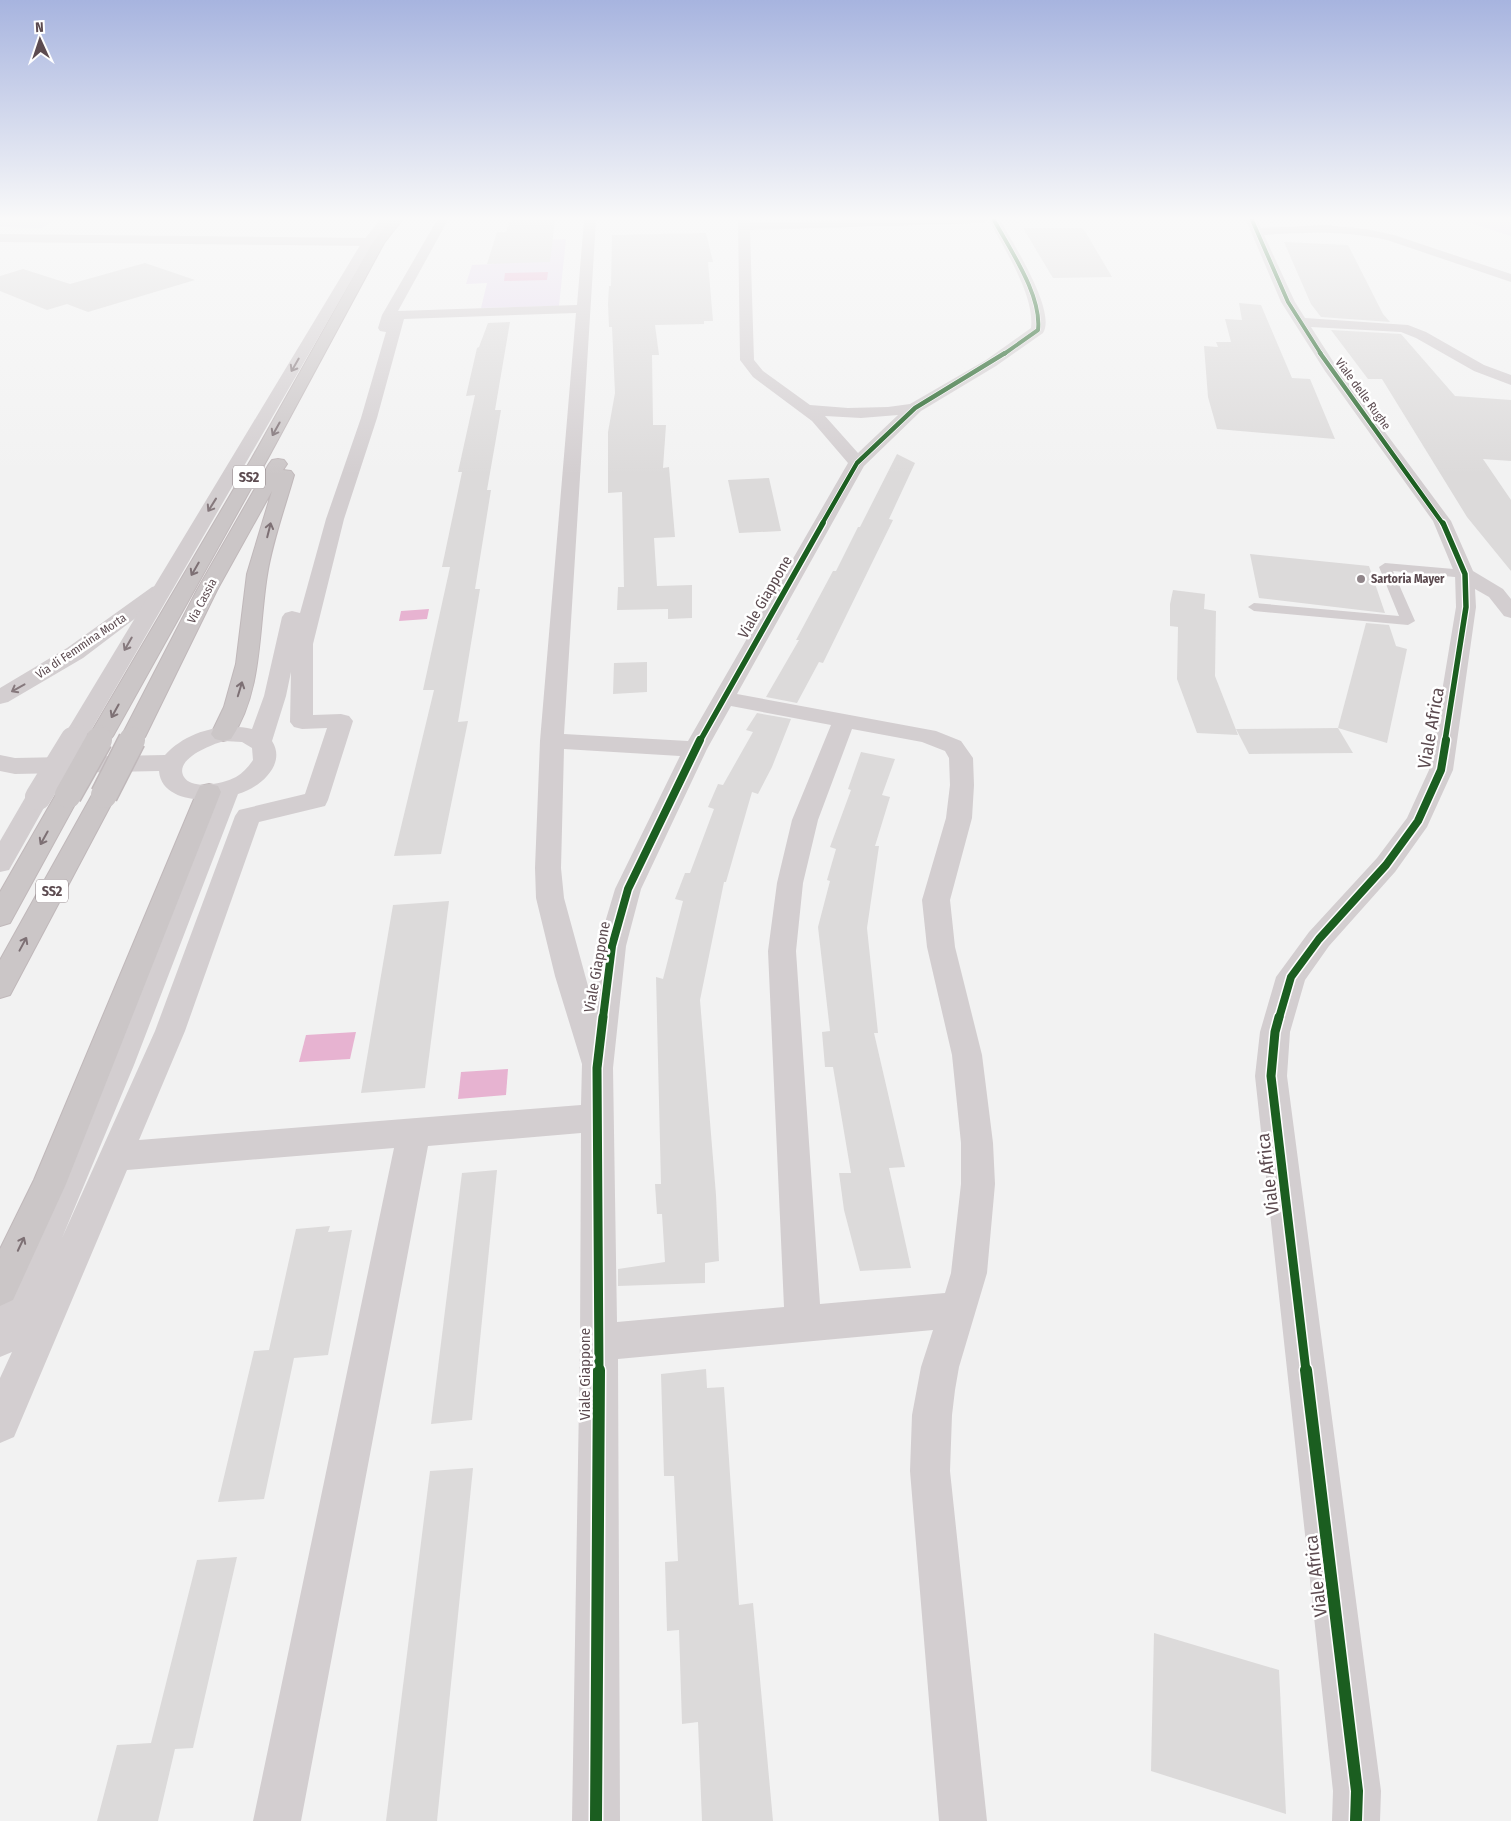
<svg xmlns="http://www.w3.org/2000/svg" width="1511" height="1821" font-family="'Fira Sans Condensed',sans-serif">
<style>
.green{fill:#e6daee}
.water{fill:#e7b3d1}
.building{fill:#dcdada}
.lines{fill:none;stroke-linecap:round;stroke-linejoin:round}
.trunk-casing{stroke:#c0b8ba;stroke-width:2}
.service{fill:#d3ced0;fill-rule:evenodd}
.minor{fill:#d3ced0;fill-rule:evenodd}
.tertiary{fill:#d3ced0;fill-rule:evenodd}
.trunk{fill:#cbc6c7;fill-rule:evenodd}
.trunk-bridge-far1-casing{stroke:#c0b8ba;stroke-width:22;stroke-linecap:butt}
.trunk-bridge-casing{stroke:#c0b8ba;stroke-width:29;stroke-linecap:butt}
.tertiary-bridge-far1{stroke:#d3ced0;stroke-width:21}
.tertiary-bridge{stroke:#d3ced0;stroke-width:26}
.trunk-bridge-far1{stroke:#cbc6c7;stroke-width:21}
.trunk-bridge{stroke:#cbc6c7;stroke-width:26}
.cycleway-far5-casing{stroke:#fff;stroke-width:5}
.cycleway-far4-casing{stroke:#fff;stroke-width:6}
.cycleway-far3-casing{stroke:#fff;stroke-width:8}
.cycleway-far2-casing{stroke:#fff;stroke-width:11}
.cycleway-far1-casing{stroke:#fff;stroke-width:12}
.cycleway-casing{stroke:#fff;stroke-width:15}
.cycleway-far5{stroke:#1b5e20;stroke-width:4}
.cycleway-far4{stroke:#1b5e20;stroke-width:4.5}
.cycleway-far3{stroke:#1b5e20;stroke-width:5.5}
.cycleway-far2{stroke:#1b5e20;stroke-width:8}
.cycleway-far1{stroke:#1b5e20;stroke-width:9}
.cycleway{stroke:#1b5e20;stroke-width:12}
.oneway{stroke:#86797d}
.oneway2{stroke:#7d7074}
.poi-dot{fill:#908589;stroke:#fff;stroke-width:2}
.labels{text-anchor:middle;stroke-width:5;stroke-linejoin:round;paint-order:stroke}
.far-street-label{font-size:12px;fill:#5c4b50;stroke:#fff}
.far-poi-label{font-size:12px;font-weight:bold;fill:#5c4b50;stroke:#fff;text-anchor:start}
.shield{fill:#fff;stroke:#8d8184;stroke-width:1}
.shield-label{font-size:14px;font-weight:bold;fill:#5c4b50}
.street-label{font-size:15px;fill:#5c4b50;stroke:#fff}
.near-street-label{font-size:18px;fill:#5c4b50;stroke:#fff}
</style>
<rect width="100%" height="100%" fill="#f2f2f2"/>
<g class="green">
<path d="M0,220H54L42,228L0,227Z"/>
<path d="M1459,220H1511V236L1467,222Z"/>
<path d="M566,239L559,306L481,308L487,283L466,284L472,265L494,264L500,241Z"/>
</g>
<g class="water">
<path d="M548,272L547,280L504,281L505,273Z"/>
<path d="M429,609L427,619L399,621L401,611Z"/>
<path d="M356,1032L350,1059L299,1062L306,1035Z"/>
<path d="M508,1069L506,1095L458,1099L461,1072Z"/>
</g>
<g class="building">
<path d="M510,220H555L550,262L487,264L497,232H506Z"/>
<path d="M1023,228H1083L1112,277L1053,278Z"/>
<path d="M706,233L713,262H708L713,321H704V324L655,325L659,355H652L653,425H666L663,468L669,467L675,537L654,538L657,586L692,585V618L668,619V609L617,610L618,587H624L622,492L608,493V432L615,393L612,327H609L608,304L609,286H611L612,235Z"/>
<path d="M1284,242L1348,245L1383,314L1390,322L1321,317L1311,304Z"/>
<path d="M145,263L195,280L88,312L67,304L47,310L0,291V276L23,269L70,284Z"/>
<path d="M1239,303L1261,305L1292,378L1310,379L1335,439L1217,429L1208,397L1204,346L1218,347L1216,342H1231L1225,319L1242,320Z"/>
<path d="M510,322L495,410H501L487,490H491L475,589H480L458,722L468,721L441,854L394,856L434,690H423L450,567H442L462,472H458L475,395L466,396L477,348L479,347L488,323Z"/>
<path d="M1331,330L1401,334L1455,396L1511,400V461L1483,459L1511,500V571L1467,517L1382,379H1368Z"/>
<path d="M897,454L915,463L889,519L893,520L823,663L819,662L797,703L766,697L799,640H796L833,571H836L858,527H860Z"/>
<path d="M769,478L781,531L739,533L728,480Z"/>
<path d="M1250,554L1369,566L1385,613L1259,598Z"/>
<path d="M1173,590L1205,594L1204,609L1216,611L1215,676L1238,735L1197,733L1177,679L1178,627L1170,626V604Z"/>
<path d="M1366,623L1389,625L1396,646L1407,649L1387,743L1338,728Z"/>
<path d="M647,662V692L613,694L614,663Z"/>
<path d="M757,713L791,719L772,767L758,794L752,792L726,882H724L700,1000L716,1195L719,1261L705,1263V1283L618,1286V1269L665,1262L662,1214H657L655,1184H661L656,977L663,979L683,901L675,899L685,873H690L714,809L708,807L718,784L723,785L753,732L746,730Z"/>
<path d="M1338,728L1353,753L1249,754L1236,729Z"/>
<path d="M861,752L895,759L882,795L890,797L875,846H879L867,928L878,1033H874L905,1167L889,1168L911,1268L860,1271L844,1210L839,1173H851L833,1067H825L822,1032L830,1031L818,927L830,881L827,880L836,849L830,847L851,790L848,789Z"/>
<path d="M449,901L425,1088L361,1093L393,905Z"/>
<path d="M497,1170L472,1420L431,1424L462,1173Z"/>
<path d="M330,1226L328,1232L352,1230L328,1355L294,1358L264,1499L218,1502L254,1351L269,1350L296,1229Z"/>
<path d="M706,1369L707,1388L724,1387L739,1605L753,1603L773,1821H702L698,1722L682,1724L679,1630L667,1631L665,1562L678,1561L674,1476H664L661,1374Z"/>
<path d="M473,1468L437,1821H386L430,1471Z"/>
<path d="M237,1557L193,1748L175,1749L158,1821H97L117,1745L151,1743L197,1560Z"/>
<path d="M1154,1633L1279,1670L1286,1814L1151,1771Z"/>
</g>
<g class="lines">
<defs>
<g id="trunk">
<path d="M391,220H402L384,243L268,458L113,736L109,741L101,743L93,741L89,736L252,458L373,242Z"/>
<path d="M278,459L284,460L287,464L283,470L291,471L294,475C285,507 272,542 267,575C258,630 263,691 231,739L223,741L215,739L211,734L224,707L236,664L247,574L272,491L217,590L145,737L141,742L133,744L125,742L121,737L197,590L269,464L272,460Z"/>
<path d="M209,784L218,786L221,792L66,1184L13,1300L0,1306V1249L34,1180L197,792L200,786Z"/>
<path d="M68,787L77,789L80,795L10,923L0,926V892L59,789Z"/>
<path d="M104,787L113,789L116,795L10,995L0,998V960L92,795L95,789Z"/>
</g>
</defs>
<use href="#trunk" class="trunk-casing"/>
<path class="service" d="M1385,563L1465,570L1471,574L1465,578L1393,571L1415,621L1408,625L1254,611L1248,607L1254,603L1399,616L1379,567Z"/>
<g class="minor">
<path d="M437,220H448L398,311L577,305L584,220H596L564,734L688,741L848,463L812,421L753,377L740,360L738,220H750V223L855,220H988L983,223L750,230L754,360L763,371L810,405L848,408L888,407L910,404L986,360L1031,328C1035,295 1004,249 989,220H1000C1012,242 1057,311 1043,333L996,366L921,411L864,466L737,694L936,731L961,741L973,758L974,785L972,818L950,900L955,947L982,1055L993,1143L995,1184L987,1273L959,1367L955,1390L952,1415L950,1471L987,1821H939L910,1471L912,1415L921,1367L933,1330L618,1359L620,1821H572L580,1342L581,1133L428,1146L301,1821H253L394,1148L127,1170L14,1437L0,1443V1378L12,1352L0,1357V1296L103,1065L211,799C191,801 161,796 159,771L15,774L0,771V755L15,758L165,755C186,732 222,722 252,729L264,696L282,617L285,613L292,611L300,613L326,519L361,418L386,332L380,331L378,328L382,315ZM576,313L540,741L535,868L536,898L555,976L582,1064L581,1105L139,1140L185,1031L259,822L325,806L328,800L353,721L349,716L341,714L313,715V644L344,519L377,418L404,319ZM898,415L858,453L825,416L861,418ZM291,672L290,722L294,727L302,729L327,728L305,794L239,810L235,816L155,1031L62,1238L134,1065L238,794C260,788 287,764 272,741L286,696ZM731,706L831,725L792,820L777,883L768,951L784,1307L617,1322L613,1068L626,946L641,889L707,749ZM852,729L922,742L945,751L949,758L950,785L946,818L922,900L927,947L952,1055L961,1143V1184L951,1273L945,1293L820,1304L796,951L803,883L818,820ZM224,741L242,742L252,748L253,760C249,766 243,773 236,777C225,783 193,791 184,777C173,759 213,744 224,741ZM564,749L680,756L615,889L598,946L591,997L564,898L561,868Z"/>
<path d="M1246,220H1258L1261,228L1326,225L1366,229L1394,235L1511,274V282L1387,240C1344,231 1308,232 1264,235L1295,302L1305,318L1408,325L1426,332L1484,365L1511,375V385L1474,371L1416,338L1401,332L1311,327L1336,366L1451,521L1473,571L1503,589L1511,599V618L1504,616L1489,597L1475,589L1476,607L1453,770L1427,827L1395,872L1329,946L1305,980L1290,1032L1287,1076L1381,1791L1380,1821H1332L1333,1791L1255,1076L1260,1032L1276,977L1309,932L1377,858L1407,818L1429,770L1456,607L1455,574L1433,521L1325,371L1281,302Z"/>
<path d="M0,234L368,238L374,242L368,246L0,242Z"/>
<path d="M159,585L166,587L169,591L166,595L83,658L8,702L0,704V688L67,648L152,587Z"/>
</g>
<g class="tertiary">
<path d="M380,220H391L373,243L89,734L85,739L77,741L69,739L65,734L362,242Z"/>
<path d="M38,789L47,791L50,797L9,870L0,872V841L29,791Z"/>
</g>
<use href="#trunk" class="trunk"/>
<defs>
<g id="trunk-bridge-far1">
<path d="M98,741L101,736"/>
<path d="M131,741L133,737"/>
</g>
<g id="trunk-bridge">
<path d="M68,795L99,740"/>
<path d="M104,795L132,740"/>
</g>
</defs>
<use href="#trunk-bridge-far1" class="trunk-bridge-far1-casing"/>
<use href="#trunk-bridge" class="trunk-bridge-casing"/>
<path class="tertiary-bridge-far1" d="M73,741L77,734"/>
<path class="tertiary-bridge" d="M38,797L73,740"/>
<use href="#trunk-bridge-far1" class="trunk-bridge-far1"/>
<use href="#trunk-bridge" class="trunk-bridge"/>
<defs>
<g id="cycleway-far5">
<path d="M994,220C1010,250 1042,295 1038,330L1004,354"/>
<path d="M1252,220L1288,302L1321,354"/>
</g>
<g id="cycleway-far4">
<path d="M1320,353L1443,524"/>
<path d="M822,524L857,463L915,408L1005,353"/>
</g>
<g id="cycleway-far3">
<path d="M1443,523L1465,574L1466,607L1445,741"/>
<path d="M700,741L823,523"/>
</g>
<g id="cycleway-far2">
<path d="M603,1018L612,946L628,889L700,740"/>
<path d="M1279,1018L1291,977L1319,939L1386,865L1418,821L1441,770L1446,740"/>
</g>
<g id="cycleway-far1">
<path d="M1279,1017L1275,1032L1271,1076L1306,1371"/>
<path d="M599,1371L597,1068L603,1017"/>
</g>
<g id="cycleway">
<path d="M1306,1370L1357,1791L1356,1821"/>
<path d="M596,1821L599,1370"/>
</g>
</defs>
<use href="#cycleway-far5" class="cycleway-far5-casing"/>
<use href="#cycleway-far4" class="cycleway-far4-casing"/>
<use href="#cycleway-far3" class="cycleway-far3-casing"/>
<use href="#cycleway-far2" class="cycleway-far2-casing"/>
<use href="#cycleway-far1" class="cycleway-far1-casing"/>
<use href="#cycleway" class="cycleway-casing"/>
<use href="#cycleway-far5" class="cycleway-far5"/>
<use href="#cycleway-far4" class="cycleway-far4"/>
<use href="#cycleway-far3" class="cycleway-far3"/>
<use href="#cycleway-far2" class="cycleway-far2"/>
<use href="#cycleway-far1" class="cycleway-far1"/>
<use href="#cycleway" class="cycleway"/>
</g>
<defs><path id="oneway-shaft" d="M-6 0H5M1.5-3L5.5 0L1.5 3" fill="none" stroke-width="1.6" stroke-linecap="round" stroke-linejoin="round" transform="scale(1.25)"/></defs>
<g class="oneway">
<use href="#oneway-shaft" transform="translate(295 365) rotate(120)"/>
<use href="#oneway-shaft" transform="translate(212 505) rotate(122)"/>
<use href="#oneway-shaft" transform="translate(128 644) rotate(120)"/>
<use href="#oneway-shaft" transform="translate(18 688) rotate(151)"/>
</g>
<g class="oneway2">
<use href="#oneway-shaft" transform="translate(276 429) rotate(119)"/>
<use href="#oneway-shaft" transform="translate(269 530) rotate(-76)"/>
<use href="#oneway-shaft" transform="translate(195 569) rotate(120)"/>
<use href="#oneway-shaft" transform="translate(240 689) rotate(-73)"/>
<use href="#oneway-shaft" transform="translate(115 711) rotate(119)"/>
<use href="#oneway-shaft" transform="translate(44 838) rotate(119)"/>
<use href="#oneway-shaft" transform="translate(23 944) rotate(-62)"/>
<use href="#oneway-shaft" transform="translate(21 1244) rotate(-65)"/>
</g>
<linearGradient id="sky" x2="0" y2="1"><stop stop-color="#a7b4df"/><stop offset="0.46" stop-color="#f9f9f9"/><stop offset="1" stop-color="#f9f9f9" stop-opacity="0"/></linearGradient>
<rect width="1511" height="475" fill="url(#sky)"/>
<circle class="poi-dot" cx="1361" cy="579" r="5"/>
<g class="labels">
<g class="far-street-label">
<text transform="translate(1363 394) rotate(54)" y="4">Viale delle Rughe</text>
<text transform="translate(202 601) rotate(-62)" y="4">Via Cassia</text>
<text transform="translate(81 646) rotate(-34)" y="4">Via di Femmina Morta</text>
</g>
<g class="far-poi-label">
<text x="1371" y="583">Sartoria Mayer</text>
</g>
<g class="shield">
<rect x="233" y="465.5" width="32" height="23" rx="4"/>
<rect x="36" y="879.5" width="32" height="23" rx="4"/>
</g>
<g class="shield-label">
<text x="249" y="482">SS2</text>
<text x="52" y="896">SS2</text>
</g>
<g class="street-label">
<text transform="translate(765 597) rotate(-60)" y="5">Viale Giappone</text>
<text transform="translate(597 967) rotate(-80)" y="5">Viale Giappone</text>
<text transform="translate(585 1374) rotate(-90)" y="5">Viale Giappone</text>
</g>
<g class="near-street-label">
<text transform="translate(1431 728) rotate(-80)" y="6">Viale Africa</text>
<text transform="translate(1268 1174) rotate(-97)" y="6">Viale Africa</text>
<text transform="translate(1316 1576) rotate(-97)" y="6">Viale Africa</text>
</g>
</g>
<g transform="translate(40 40) rotate(357)" stroke="#ffffff" stroke-width="4" paint-order="stroke">
<path d="M0-4L9 19L0 12L-9 19Z" fill="#5c4b50"/>
<text y="-8" font-size="14" font-weight="bold" text-anchor="middle" fill="#5c4b50">N</text>
</g>
</svg>
